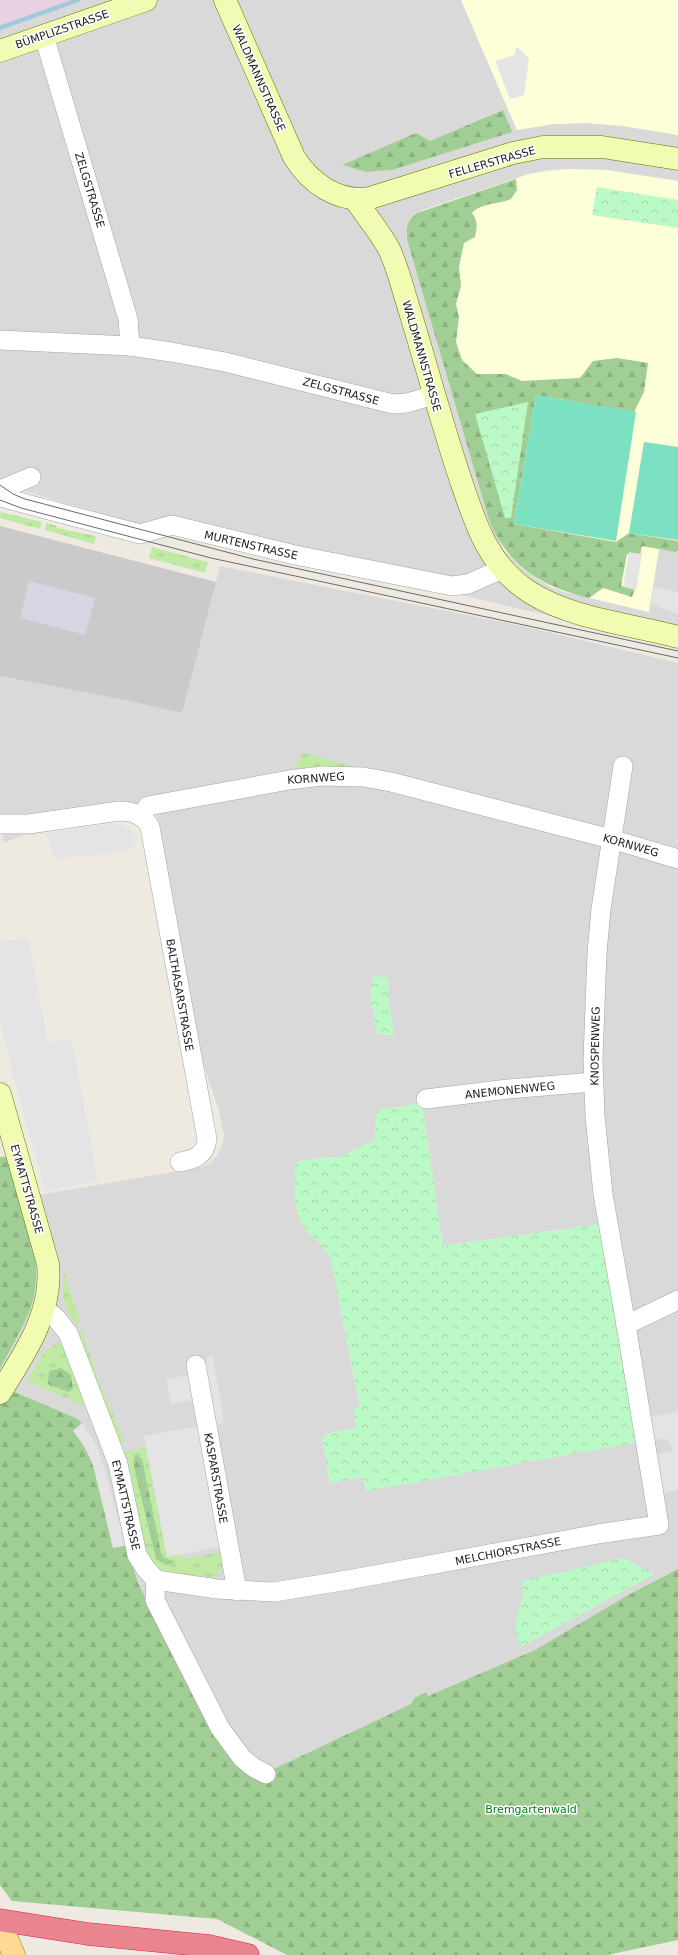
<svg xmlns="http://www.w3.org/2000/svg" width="678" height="1955" font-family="'DejaVu Sans',sans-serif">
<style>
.residential{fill:#dad9d9;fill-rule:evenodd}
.industrial{fill:#e7d2e1}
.education{fill:#fcffd8}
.religious{fill:#cacaca}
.grass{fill:url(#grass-tufts)}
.forest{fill:url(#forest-firs)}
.park{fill:url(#park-crowns)}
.pitch{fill:#7ce0c2}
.parking{fill:#e4e4e4}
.plaza{fill:#d6d5e3}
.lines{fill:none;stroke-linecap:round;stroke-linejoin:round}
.stream{stroke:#9fcadd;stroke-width:4.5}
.street-casing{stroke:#a3a3a3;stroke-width:20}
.secondary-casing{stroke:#5d7402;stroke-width:23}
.primary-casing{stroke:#937000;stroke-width:23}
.highway-casing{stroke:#db1f4e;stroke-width:23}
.street{stroke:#fff;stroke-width:19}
.secondary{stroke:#f1fbb2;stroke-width:22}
.primary{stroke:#feda95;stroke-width:22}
.highway{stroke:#e8858f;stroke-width:22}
.tram{stroke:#6a6a6a;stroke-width:1}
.labels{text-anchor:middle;stroke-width:3;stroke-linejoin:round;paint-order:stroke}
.street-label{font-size:11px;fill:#1c1c1c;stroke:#fff}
.park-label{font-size:11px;fill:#087b1c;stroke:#fff}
</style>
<defs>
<pattern id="grass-tufts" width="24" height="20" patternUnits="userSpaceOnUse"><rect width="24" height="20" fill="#c0eaa4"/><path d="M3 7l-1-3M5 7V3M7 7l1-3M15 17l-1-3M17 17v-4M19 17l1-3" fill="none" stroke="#a4c88d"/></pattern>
<pattern id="forest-firs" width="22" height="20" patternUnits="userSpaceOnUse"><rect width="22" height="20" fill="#a0ce94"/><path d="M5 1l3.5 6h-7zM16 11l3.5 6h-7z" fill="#89b07f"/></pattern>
<pattern id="park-crowns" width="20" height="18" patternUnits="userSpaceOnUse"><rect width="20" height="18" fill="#bbfac6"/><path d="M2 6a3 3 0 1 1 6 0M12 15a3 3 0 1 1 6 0" fill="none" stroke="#a0d6aa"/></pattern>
</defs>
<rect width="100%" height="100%" fill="#eeeae1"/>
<g class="residential">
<path d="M80,0H461L517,130L554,124L587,123L623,126L678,135V181L606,170L566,169L547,170L529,174L417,213L414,215L406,235L488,517L512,559L536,579L565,592L648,612L659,549L678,552V645L456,594L137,524L0,484V30ZM502,110L512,132L392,170L366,172L344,166L430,141Z"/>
<path d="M220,566L522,626L678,663V1569L628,1595L535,1650L428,1696L426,1692L414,1698L411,1704L257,1777L201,1711L144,1598L132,1571L126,1545L95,1472L81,1440L73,1431L76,1418L0,1386V1369L28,1314L35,1287L36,1274L21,1198L202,1167L210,1163L218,1154L222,1146L224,1135L218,1107L200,1055L156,813L21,836L4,843L0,823V676L125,700L182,713ZM374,1140L436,1202L443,1246L600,1224L366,1491L364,1477L326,1434L356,1428L360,1408L331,1260L324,1246L304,1228L297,1210L295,1163L311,1159L341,1157Z"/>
</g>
<path class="industrial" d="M0,0H80L0,30Z"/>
<g class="education">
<path d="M461,0H678V135L623,126L587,123L554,124L517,130Z"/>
<path d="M566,169L606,170L678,181V447L644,442L630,533L678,540V552L659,549L649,612L565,592L551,587L523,569L504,550L488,517L406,235L409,220L414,215L423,210L529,174Z"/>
</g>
<path class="religious" d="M0,526L216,582L182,713L125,700L0,676Z"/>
<g class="grass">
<path d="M1,512L42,522L40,529L0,518Z"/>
<path d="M46,523L57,526V528L96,536L94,544L45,530Z"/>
<path d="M152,547L208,562L205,573L149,558Z"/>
<path d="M303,753L352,766L354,768L293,771C299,765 299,757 303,753Z"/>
<path d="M63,1269L80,1322L76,1324C59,1299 64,1297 63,1269Z"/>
<path d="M82,1330L100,1384L124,1441L123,1444L120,1443L79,1333Z"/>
<path d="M60,1342L63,1346L85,1403L82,1405L27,1381L45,1351Z"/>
<path d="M146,1447L167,1557L181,1554L183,1559L222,1552C225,1563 224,1569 215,1577L180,1575L156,1568L147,1558L122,1452Z"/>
</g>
<g class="forest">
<path d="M503,110L512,132L392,170L366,172L342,165L416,133L430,141Z"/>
<path d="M516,179L517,190L511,199C500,204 480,203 472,213C478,221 477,227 475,237L464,243L459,267L461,286L456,304L459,317L456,342L462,360L477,374H506L522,381L580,378L593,361L617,358L648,363L644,392L634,412L536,395L514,524L616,542L629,533L678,541V551L676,552L642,546L640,556L627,554L621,586L635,589L632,597L603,588L589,598C540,586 507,566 488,517L408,243C405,231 406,220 417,213Z"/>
<path d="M11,1156C24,1206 49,1264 28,1315C20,1333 9,1351 0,1369V1157Z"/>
<path d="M61,1368L71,1375L73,1389L68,1392L48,1384L49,1371Z"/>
<path d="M0,1386L76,1418L82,1423L73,1431C100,1463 104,1509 113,1548L126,1545L138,1583L201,1711L257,1777L411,1704L414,1698L426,1692L428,1696L535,1650L628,1595L678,1569V1940L607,1955H287L217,1919L12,1901L0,1885Z"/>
<path d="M136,1455L142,1459L162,1557L176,1562L166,1565L156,1559L133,1462Z"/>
</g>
<g class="park">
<path d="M597,187L678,200V228L592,215Z"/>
<path d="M528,402L511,518H505L475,414Z"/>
<path d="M374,976L389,978L388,994L394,1036L377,1034L370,992Z"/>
<path d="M422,1103L443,1246L600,1224L639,1442L366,1491L364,1477L330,1483L322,1439L326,1434L356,1428L353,1409L360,1407L331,1260C326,1247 317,1242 308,1232C291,1213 295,1186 295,1163L311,1159L341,1157L374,1140L377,1110Z"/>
<path d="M623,1558L655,1574L521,1647C507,1618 527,1607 522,1581Z"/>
</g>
<g class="pitch">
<path d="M536,395L636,412L616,541L514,524Z"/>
<path d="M644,442L678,447V540L629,533Z"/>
</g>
<g class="parking">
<path d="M516,46L529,58L524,95L510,99L495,61L515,55Z"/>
<path d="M629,552L642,554L636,590L623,587Z"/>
<path d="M654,587L678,592V614L651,604Z"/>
<path d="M109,823L121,824L130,830L137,838L134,847L122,852L54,859L46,833Z"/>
<path d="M28,938L48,1043L72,1039L98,1181L47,1191L42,1179L13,1076L0,1020V942Z"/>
<path d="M212,1354L224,1421L215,1428L204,1362Z"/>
<path d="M190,1375L194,1400L171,1404L166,1379Z"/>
<path d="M678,1412V1490L661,1493L655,1455L672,1452L671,1444L665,1438L656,1440L652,1445L648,1417Z"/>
<path d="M82,1423L96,1445L101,1458L126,1545L113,1548L92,1461L81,1440L73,1431Z"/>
<path d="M199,1426L221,1547L167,1557L144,1436Z"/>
</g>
<path class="plaza" d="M29,581L95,598L85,635L20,618Z"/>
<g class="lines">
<path class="stream" d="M0,28L78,0"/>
<defs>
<g id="street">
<path d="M44,36L128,319L130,346"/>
<path d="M0,340L130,346L171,352L225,362L393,404L407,403L434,395"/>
<path d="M0,490L31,477"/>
<path d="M0,497L140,534L172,525L295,555L452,586L468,584L502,569"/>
<path d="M141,816L148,806L289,780L322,776L363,777L391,782L611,839L678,859"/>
<path d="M0,824H29L119,811C132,811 143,814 150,827L207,1139C205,1156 195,1159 180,1162"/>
<path d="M426,1099L508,1089L593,1082"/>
<path d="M45,1309L56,1318L68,1333L118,1464L137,1555L146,1569L156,1580L155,1600L220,1728L242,1758L253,1767L266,1774"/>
<path d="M626,1325L678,1300"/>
<path d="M196,1365L237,1591"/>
<path d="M156,1580L217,1589L274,1592L348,1580L598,1534L659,1525L626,1325L603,1194L595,1116L593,1059L597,953L601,909L623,766"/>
</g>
<g id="secondary">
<path d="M225,0L294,157C310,183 338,203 370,198L513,153L543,147H602L678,159"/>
<path d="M0,51L146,0"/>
<path d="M355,199C366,216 380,232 389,249C399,270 404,294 411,315C427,368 441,420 458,472C474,519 486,565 531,593C573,619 630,624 678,637"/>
<path d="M0,1094L48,1264C53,1313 25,1353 0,1393"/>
</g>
<path id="primary" d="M0,1923L14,1955"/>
<path id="highway" d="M0,1920L88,1934L209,1946L248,1955"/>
</defs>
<use href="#street" class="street-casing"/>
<use href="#secondary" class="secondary-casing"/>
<use href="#primary" class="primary-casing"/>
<use href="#highway" class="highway-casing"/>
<use href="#street" class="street"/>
<use href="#secondary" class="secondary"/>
<use href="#primary" class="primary"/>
<use href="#highway" class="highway"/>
<g class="tram">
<path d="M0,485L13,494L25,499L253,559L678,651"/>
<path d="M0,500L21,508L211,558L678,658"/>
</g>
</g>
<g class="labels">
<g class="street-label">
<text transform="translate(62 29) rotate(-19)" y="4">BÜMPLIZSTRASSE</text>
<text transform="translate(259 78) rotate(66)" y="4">WALDMANNSTRASSE</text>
<text transform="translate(492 162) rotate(-16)" y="4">FELLERSTRASSE</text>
<text transform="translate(90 190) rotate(73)" y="4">ZELGSTRASSE</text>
<text transform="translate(422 356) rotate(74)" y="4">WALDMANNSTRASSE</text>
<text transform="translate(341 391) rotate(15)" y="4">ZELGSTRASSE</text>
<text transform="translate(251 545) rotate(13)" y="4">MURTENSTRASSE</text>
<text transform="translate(316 778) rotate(-4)" y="4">KORNWEG</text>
<text transform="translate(631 845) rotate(16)" y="4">KORNWEG</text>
<text transform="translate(180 995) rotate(80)" y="4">BALTHASARSTRASSE</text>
<text transform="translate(595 1046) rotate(-89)" y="4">KNOSPENWEG</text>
<text transform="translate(510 1090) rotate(-6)" y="4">ANEMONENWEG</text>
<text transform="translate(27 1189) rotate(74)" y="4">EYMATTSTRASSE</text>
<text transform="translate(216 1478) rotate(80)" y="4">KASPARSTRASSE</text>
<text transform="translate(126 1505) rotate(77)" y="4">EYMATTSTRASSE</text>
<text transform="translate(508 1551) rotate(-11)" y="4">MELCHIORSTRASSE</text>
</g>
<g class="park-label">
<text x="531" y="1813">Bremgartenwald</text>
</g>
</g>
</svg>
